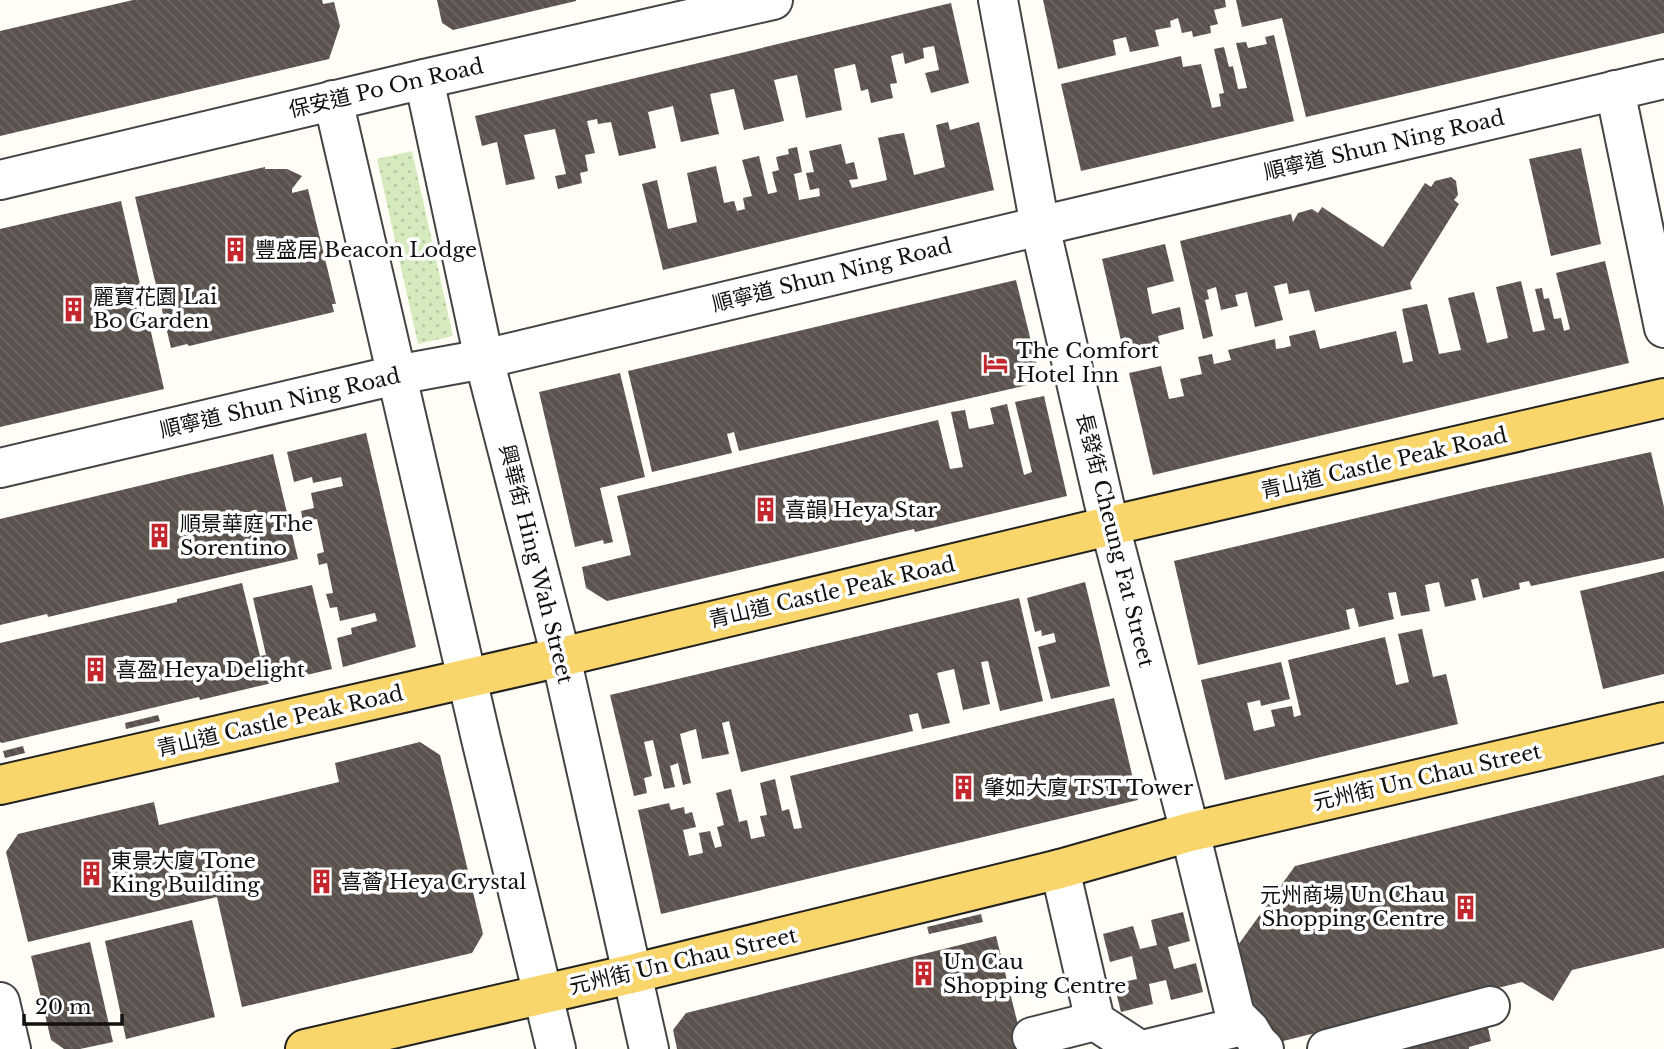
<svg xmlns="http://www.w3.org/2000/svg" width="1664" height="1049" font-family="'Libre Baskerville','Noto Sans TC',serif">
<style>
.grass{fill:url(#grass-dots)}
.building{fill:url(#building-back-hatch)}
.lines{fill:none;stroke-linecap:round;stroke-linejoin:round}
.minor-casing{stroke:#444;stroke-width:42}
.major-casing{stroke:#222;stroke-width:42}
.minor{stroke:#fff;stroke-width:38}
.major{stroke:#f9d66b;stroke-width:38}
.labels{text-anchor:middle;stroke-width:7;stroke-linejoin:round;paint-order:stroke}
.street-label{font-size:21px;fill:#111;stroke:#fff}
.poi-label{font-size:21px;fill:#111;stroke:#fff;text-anchor:start}
</style>
<defs>
<pattern id="grass-dots" width="8" height="8" patternUnits="userSpaceOnUse" patternTransform="scale(1.75)"><rect width="8" height="8" fill="#d5ebbd"/><path d="M2 2h.1M6 6h.1" fill="none" stroke="#b6c8a1" stroke-width="1.8" stroke-linecap="round"/></pattern>
<pattern id="building-back-hatch" width="6" height="6" patternUnits="userSpaceOnUse" patternTransform="scale(1.75)"><rect width="6" height="6" fill="#5a524d"/><path d="M-1 5l2 2M0 0l6 6M5-1l2 2" fill="none" stroke="#6d6662"/></pattern>
</defs>
<rect width="100%" height="100%" fill="#fffdf5"/>
<path class="grass" d="M412,151L453,336L418,344L377,159Z"/>
<g class="building">
<path d="M133,0H322L323,4L334,2L340,26L329,59L0,136V31Z"/>
<path d="M437,0H576V1L453,30L442,23Z"/>
<path d="M1043,0H1225L1226,7L1214,10L1218,24L1210,26L1211,33L1193,37L1192,31L1182,33L1178,18L1170,21L1171,27L1155,30L1159,46L1130,52L1126,37L1113,40L1116,55L1058,69Z"/>
<path d="M1236,0H1664V33L1306,117L1282,18L1242,27Z"/>
<path d="M951,3L969,83L931,93L925,73L939,70L934,46L923,48L924,58L905,64L903,53L891,56L897,83L890,84L893,98L871,103L868,89L861,91L855,64L834,69L842,110L806,118L797,75L774,80L784,121L744,130L734,89L710,94L719,134L681,142L673,106L648,112L656,148L619,156L611,122L598,124L597,119L587,121L595,153L585,155L588,171L580,173L582,183L558,189L555,176L566,174L555,129L524,135L535,179L506,185L497,142L482,146L475,116Z"/>
<path d="M1274,35L1294,121L1081,171L1061,84L1181,56L1183,67L1201,64L1212,108L1221,106L1219,94L1224,93L1214,49L1224,47L1229,67L1233,66L1238,89L1247,88L1236,43L1246,42L1248,48L1267,44L1265,37Z"/>
<path d="M948,122L950,130L979,122L994,190L663,270L642,184L657,180L668,229L697,222L687,173L716,166L724,203L734,201L737,211L745,209L743,198L752,196L742,160L759,156L768,194L777,192L772,172L779,170L776,157L789,154L788,149L797,147L802,172L794,174L799,200L820,196L819,188L810,190L806,173L814,172L809,151L841,144L846,164L854,162L858,179L849,180L852,188L887,180L878,138L891,135L904,133L914,175L945,167L936,125Z"/>
<path d="M1581,148L1601,244L1551,256L1529,159Z"/>
<path d="M265,167V169H287L302,176L292,189V193L308,189L336,304H332L334,312L189,346L187,344L171,348L135,197Z"/>
<path d="M1451,177L1456,181L1458,195L1454,200L1459,204L1410,283L1412,289L1315,312L1309,290L1289,294L1287,283L1274,286L1283,320L1255,327L1247,292L1235,295L1238,306L1221,310L1216,287L1207,290L1209,299L1205,300L1213,336L1203,339L1180,241L1291,214L1293,222L1298,213L1312,209L1318,213L1322,207L1383,247L1425,183L1431,187L1435,181Z"/>
<path d="M121,201L164,389L0,427V229Z"/>
<path d="M1165,244L1174,281L1147,288L1152,314L1180,307L1184,329L1158,336L1161,349L1125,358L1102,259Z"/>
<path d="M1605,261L1629,363L1153,475L1129,373L1161,366L1169,399L1184,396L1180,379L1202,374L1198,357L1212,354L1214,364L1231,360L1228,350L1275,339L1276,349L1283,348L1291,346L1289,336L1315,330L1320,349L1396,331L1403,363L1413,361L1402,309L1427,304L1439,354L1461,350L1448,298L1474,292L1487,343L1508,338L1496,287L1521,281L1533,332L1545,330L1535,289L1542,288L1544,299L1549,298L1554,319L1561,318L1564,331L1570,329L1556,273Z"/>
<path d="M1016,280L1041,382L739,451L734,432L727,434L732,453L652,472L628,371Z"/>
<path d="M620,373L645,477L600,488L613,542L604,544L603,540L575,547L539,392Z"/>
<path d="M1044,396L1067,496L915,532L914,529L607,601L586,588L582,567L631,555L617,496L938,420L950,469L963,467L951,412L965,410L969,429L994,424L990,408L1007,404L1024,475L1032,472L1015,402Z"/>
<path d="M366,433L416,647L343,667L337,638L352,634L351,628L377,621L375,613L340,621L337,607L330,608L326,594L333,593L327,563L319,565L317,554L324,552L317,519L303,522L301,511L314,508L311,493L343,486L341,477L313,483L312,477L294,482L287,452Z"/>
<path d="M1651,452L1664,507V558L1531,586L1529,581L1519,583L1520,589L1483,598L1478,578L1471,580L1476,600L1445,607L1439,582L1425,585L1430,611L1401,616L1396,592L1388,593L1394,619L1359,627L1354,608L1346,610L1350,629L1198,665L1174,561L1484,488Z"/>
<path d="M273,454L298,559L48,617L47,614L0,625V519Z"/>
<path d="M1664,571V674L1603,689L1580,591Z"/>
<path d="M1085,582L1110,686L1051,699L1038,647L1056,642L1054,633L1042,636L1041,630L1035,632L1027,598Z"/>
<path d="M242,583L260,656L266,655L253,598L312,585L332,669L200,700L199,697L2,743L0,742V643L177,602V599Z"/>
<path d="M1019,598L1043,701L1000,711L988,661L981,662L990,704L963,710L954,669L937,673L950,723L922,729L918,713L909,715L913,731L741,772L729,721L722,723L729,754L702,759L696,729L680,734L691,783L683,785L678,763L670,766L675,787L664,789L653,740L644,742L652,776L644,778L647,793L634,796L610,695Z"/>
<path d="M1422,629L1433,677L1446,674L1458,724L1225,780L1201,680L1281,662L1290,699L1261,706L1260,700L1247,703L1254,731L1258,730L1275,726L1271,710L1292,706L1294,717L1301,715L1288,660L1385,637L1396,685L1409,682L1398,634Z"/>
<path d="M1114,698L1138,800L661,914L638,810L669,803L671,810L684,807L685,814L692,812L696,827L683,830L689,856L703,853L699,833L710,831L715,848L722,846L717,827L724,825L716,793L731,789L739,822L747,820L751,839L765,836L760,816L767,815L760,783L775,779L782,811L789,809L794,829L802,828L790,776Z"/>
<path d="M158,715L160,721L126,729L125,723Z"/>
<path d="M420,742L440,755L453,808L483,934L472,953L242,1007L217,897L28,942L6,852L18,834L154,802L159,825L339,782L335,763Z"/>
<path d="M23,746L25,753L5,758L3,751Z"/>
<path d="M1664,775V948L1572,970L1553,1001L1522,982L1271,1044L1255,1030L1233,952L1295,866Z"/>
<path d="M1183,912L1190,941L1168,947L1174,969L1196,963L1203,992L1171,1000L1166,980L1149,984L1153,1004L1121,1012L1114,984L1137,979L1132,956L1110,962L1103,934L1133,926L1140,949L1157,945L1151,920Z"/>
<path d="M981,914L983,922L929,934L927,927Z"/>
<path d="M192,920L215,1017L126,1039L105,941Z"/>
<path d="M996,936L1024,1049H677L673,1030L686,1013Z"/>
<path d="M90,942L113,1042L80,1049H64L51,1040L31,956Z"/>
<path d="M1485,1015L1491,1041L1469,1047V1049H1410L1406,1034Z"/>
</g>
<g class="lines">
<defs>
<g id="minor">
<path d="M998,0L1040,226L1104,503L1190,832L1238,1027L1147,1049"/>
<path d="M424,79L484,359L561,657L649,1049"/>
<path d="M1615,90L1664,328"/>
<path d="M333,100L481,739L556,1049"/>
<path d="M0,180L424,79L773,0"/>
<path d="M0,468L396,375L484,359L1040,226L1664,79"/>
<path d="M1060,869L1095,1021L1138,1049"/>
<path d="M0,1002L11,1049"/>
<path d="M1235,1015L1250,1030L1257,1042L1264,1049"/>
<path d="M1032,1037L1095,1021"/>
<path d="M1327,1049L1490,1006"/>
</g>
<g id="major">
<path d="M0,785L561,657L1109,526L1664,398"/>
<path d="M305,1049L631,974L921,903L1060,869L1190,832L1664,722"/>
</g>
</defs>
<use href="#minor" class="minor-casing"/>
<use href="#major" class="major-casing"/>
<use href="#minor" class="minor"/>
<use href="#major" class="major"/>
</g>
<defs>
<symbol id="building-bare" viewBox="-9 -9 18 18"><path d="M-4-6H4V6H1V3H-1V6H-4ZM-2.5-4.3h1.7v1.8h-1.7ZM.8-4.3h1.7v1.8H.8ZM-2.5-1h1.7V.8h-1.7ZM.8-1h1.7V.8H.8Z" fill="#c4262e" stroke="#fff" stroke-width="2.5" paint-order="stroke"/></symbol>
<symbol id="hotel-bare" viewBox="-9 -9 18 18"><path d="M-6-4.5h1.5V1H6V5H4.5V3h-9V5H-6ZM-4 0a1.8 1.8 0 1 1 3.6 0ZM.5 0V-2.5h3Q6-2.5 6 0Z" fill="#c4262e" stroke="#fff" stroke-width="2.5" paint-order="stroke"/></symbol>
</defs>
<g fill-rule="evenodd">
<use href="#building-bare" x="218" y="232" width="35" height="35"/>
<use href="#building-bare" x="56" y="292" width="35" height="35"/>
<use href="#hotel-bare" x="978" y="346" width="35" height="35"/>
<use href="#building-bare" x="748" y="492" width="35" height="35"/>
<use href="#building-bare" x="142" y="518" width="35" height="35"/>
<use href="#building-bare" x="78" y="652" width="35" height="35"/>
<use href="#building-bare" x="946" y="770" width="35" height="35"/>
<use href="#building-bare" x="74" y="856" width="35" height="35"/>
<use href="#building-bare" x="304" y="864" width="35" height="35"/>
<use href="#building-bare" x="1448" y="890" width="35" height="35"/>
<use href="#building-bare" x="906" y="956" width="35" height="35"/>
</g>
<g class="labels">
<g class="street-label">
<text transform="translate(386 88) rotate(-13)" y="7">保安道 Po On Road</text>
<text transform="translate(1384 145) rotate(-13)" y="7">順寧道 Shun Ning Road</text>
<text transform="translate(832 275) rotate(-14)" y="7">順寧道 Shun Ning Road</text>
<text transform="translate(280 403) rotate(-13)" y="7">順寧道 Shun Ning Road</text>
<text transform="translate(1384 463) rotate(-13)" y="7">青山道 Castle Peak Road</text>
<text transform="translate(1115 540) rotate(76)" y="7">長發街 Cheung Fat Street</text>
<text transform="translate(536 564) rotate(76)" y="7">興華街 Hing Wah Street</text>
<text transform="translate(832 592) rotate(-13)" y="7">青山道 Castle Peak Road</text>
<text transform="translate(280 721) rotate(-13)" y="7">青山道 Castle Peak Road</text>
<text transform="translate(1427 777) rotate(-13)" y="7">元州街 Un Chau Street</text>
<text transform="translate(683 961) rotate(-13)" y="7">元州街 Un Chau Street</text>
</g>
<g class="poi-label">
<text x="255" y="257">豐盛居 Beacon Lodge</text>
<text x="93" y="304">麗寶花園 Lai<tspan x="93" dy="24">Bo Garden</tspan></text>
<text x="1016" y="358">The Comfort<tspan x="1016" dy="24">Hotel Inn</tspan></text>
<text x="785" y="517">喜韻 Heya Star</text>
<text x="180" y="531">順景華庭 The<tspan x="180" dy="24">Sorentino</tspan></text>
<text x="116" y="677">喜盈 Heya Delight</text>
<text x="984" y="795">肇如大廈 TST Tower</text>
<text x="111" y="868">東景大廈 Tone<tspan x="111" dy="24">King Building</tspan></text>
<text x="341" y="889">喜薈 Heya Crystal</text>
<text x="1445" y="902" text-anchor="end">元州商場 Un Chau<tspan x="1445" dy="24">Shopping Centre</tspan></text>
<text x="943" y="969">Un Cau<tspan x="943" dy="24">Shopping Centre</tspan></text>
</g>
</g>
<path d="M24 1014v10h98v-10" fill="none" stroke="#111111" stroke-width="3.5"/>
<text x="35" y="1014" font-size="21" fill="#111111" stroke="#ffffff" stroke-width="5" paint-order="stroke">20 m</text>
</svg>
